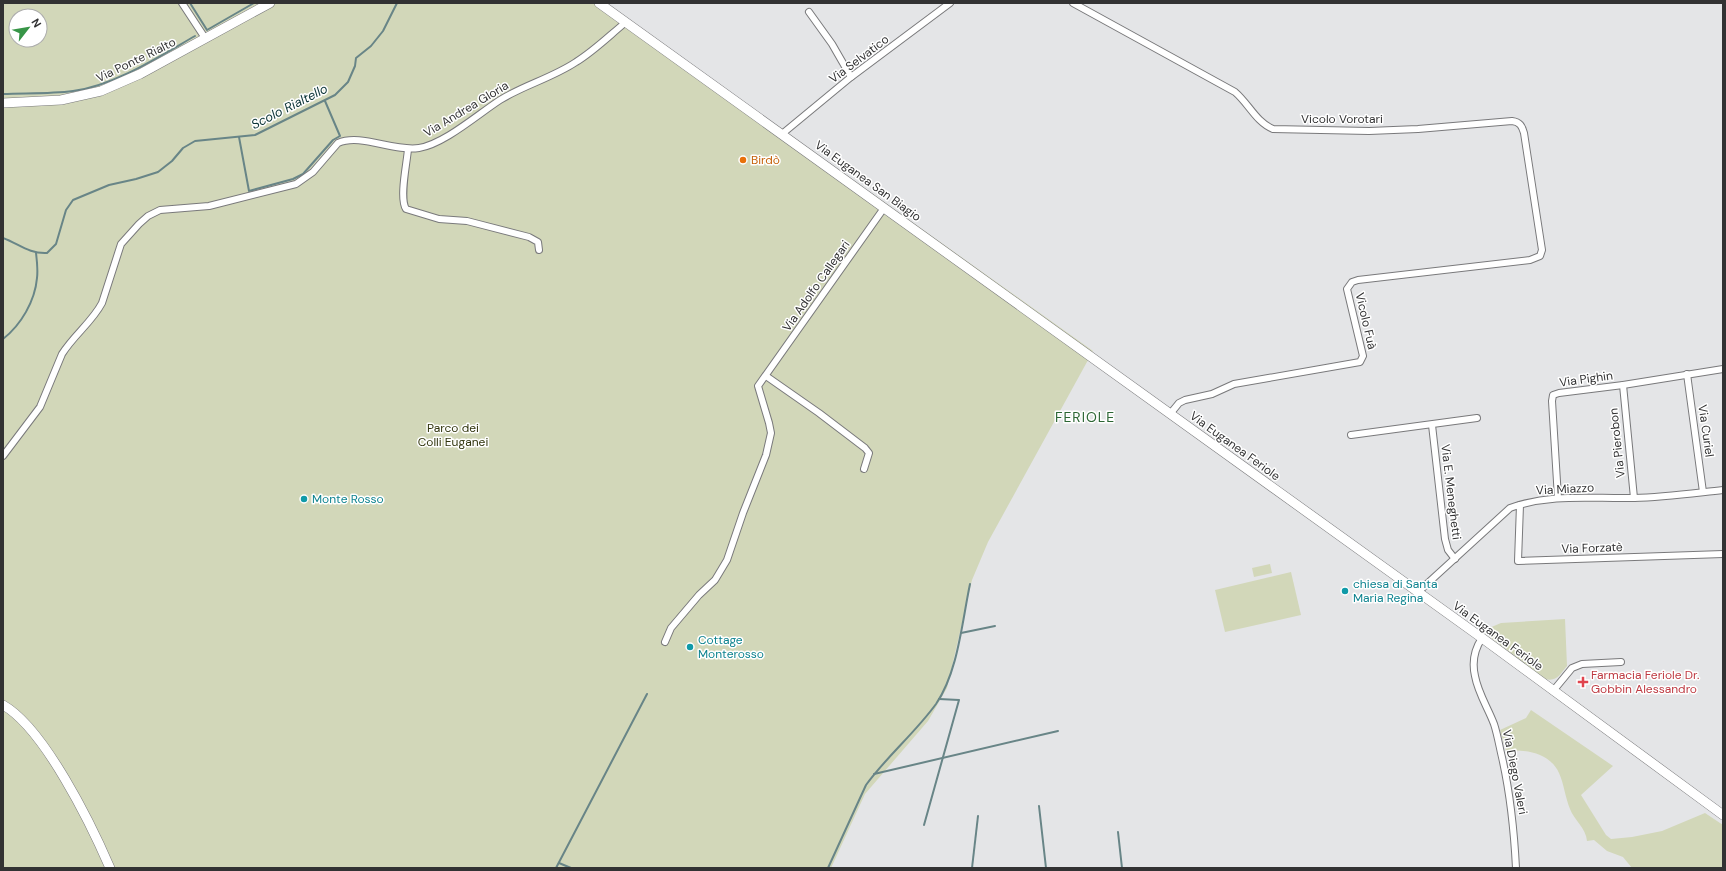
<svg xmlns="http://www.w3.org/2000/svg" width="1726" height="871" font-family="'DM Sans',sans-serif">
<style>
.green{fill:#d2d7b9;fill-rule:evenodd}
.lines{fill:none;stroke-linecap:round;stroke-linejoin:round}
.stream{stroke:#688587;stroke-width:2}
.minor-casing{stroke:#79797b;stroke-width:8}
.secondary-casing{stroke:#79797b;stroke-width:10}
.minor{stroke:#fff;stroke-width:6}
.secondary{stroke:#fff;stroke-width:9}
.food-dot{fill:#e8710a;stroke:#fff;stroke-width:1.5}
.culture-dot{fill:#0f9aa8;stroke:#fff;stroke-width:1.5}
.health-dot{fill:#e0444e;stroke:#fff;stroke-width:1.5}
.labels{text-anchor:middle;stroke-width:3;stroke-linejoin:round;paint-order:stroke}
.street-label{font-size:12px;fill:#323233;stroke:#fff}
.food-label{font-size:12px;fill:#c56008;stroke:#fff;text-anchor:start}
.park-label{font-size:12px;fill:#30340c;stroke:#fff}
.culture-label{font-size:12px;fill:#0d838f;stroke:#fff;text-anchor:start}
.health-label{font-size:12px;fill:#be3a42;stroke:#fff;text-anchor:start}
.water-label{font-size:13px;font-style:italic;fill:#0b3437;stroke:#fff}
.quarter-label{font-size:14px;letter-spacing:1px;fill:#2c6634;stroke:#fff}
</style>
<rect width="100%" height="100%" fill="#e4e5e7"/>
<g class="green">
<path d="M3,3H605L1093,351L988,542L972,580L947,688L928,721L865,794L831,868H3ZM16,16H40V40H16Z"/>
<path d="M1270,564L1272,573L1254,577L1252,568Z"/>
<path d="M1291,572L1301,615L1225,632L1215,590Z"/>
<path d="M1565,619L1567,666C1560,674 1557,682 1545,679L1482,631L1501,623Z"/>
<path d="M1531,710L1613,766L1581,795L1606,835L1611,839L1632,837L1662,831L1705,813L1723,825L1722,867L1632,868L1623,857L1607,851L1594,840L1587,841C1586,828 1574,820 1570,809C1565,797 1564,784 1559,773C1550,753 1526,749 1506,751L1500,730L1526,718Z"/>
</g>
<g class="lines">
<g class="stream">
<path d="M190,3L207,30L254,3"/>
<path d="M3,94C26,93 50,94 73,91C114,86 160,56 195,36"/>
<path d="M239,137L249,191L293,179L303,174L333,140L340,136L325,101"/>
<path d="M3,238C19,244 29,254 47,253L56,244L66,210L73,200L109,185L136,179L158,172L172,161L183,148L195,141L255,135L335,95L348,82L355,66L356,58L371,46L383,31L397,3"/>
<path d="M3,339C21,325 35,301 37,278C38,270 37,261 36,253"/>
<path d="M961,633L995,626"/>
<path d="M874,774L1058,731"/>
<path d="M1039,806L1046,868"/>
<path d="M924,825L959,700L939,699"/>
<path d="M1118,832L1122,868"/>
<path d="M559,863L571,868"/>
<path d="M556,868L647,694"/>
<path d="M828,868L866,785C887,756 915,733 936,704C958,672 962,622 970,584"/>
<path d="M972,868L978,816"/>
</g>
<defs>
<g id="minor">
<path d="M182,3L205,38"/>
<path d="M1073,3L1235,92C1249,104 1256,122 1273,129L1369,131L1418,129L1512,121C1520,122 1522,126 1524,133L1542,250L1540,256L1530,260L1358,280L1352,282L1347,289L1363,356L1360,362L1234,384L1212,394L1185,400L1179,403L1170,414"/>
<path d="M809,12L832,44L851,77"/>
<path d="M782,134L851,77L950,3"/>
<path d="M408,149C407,163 399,198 406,209L439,219L467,221L529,237L538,242L539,250"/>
<path d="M1687,374L1703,492"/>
<path d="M766,376L819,413L865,448L869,453L864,469"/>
<path d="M1623,385L1634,498"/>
<path d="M1432,425L1445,539L1448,550L1455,559"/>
<path d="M1351,435L1477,418"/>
<path d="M3,456L40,407L62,354C74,335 92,322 102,303L121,244L139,224L148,216L160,210L209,206L296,184L313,172L338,143C361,133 393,152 419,148C444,144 477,115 500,100C524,85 552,78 576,62C594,51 610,35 626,22"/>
<path d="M1558,498L1552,401L1553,395L1559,393L1623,385L1723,369"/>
<path d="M1520,505L1518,561L1723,554"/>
<path d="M1417,593L1510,508C1552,493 1591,499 1634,498C1664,497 1694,493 1723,490"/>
<path d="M1482,638C1474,650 1472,663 1475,676C1478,693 1488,708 1494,724C1497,733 1499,744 1501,753C1510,791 1514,829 1516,868"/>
<path d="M665,642L671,628L699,595L715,580L727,560L743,513L766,455L771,433L769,423L758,386L884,208"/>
<path d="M1553,691L1572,668L1582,664L1621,662"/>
</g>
<g id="secondary">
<path d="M599,3L1482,638L1723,815"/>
<path d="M3,103L61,100L101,91L140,74L270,3"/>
<path d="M3,705C44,728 91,824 110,868"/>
</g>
</defs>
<use href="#minor" class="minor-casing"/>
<use href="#secondary" class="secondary-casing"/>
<use href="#minor" class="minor"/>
<use href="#secondary" class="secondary"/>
</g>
<circle class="food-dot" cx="743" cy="160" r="4"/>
<g class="culture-dot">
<circle cx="304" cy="499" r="4"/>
<circle cx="1345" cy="591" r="4"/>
<circle cx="690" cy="647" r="4"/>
</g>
<path class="health-dot" d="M1581 676h4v4h4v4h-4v4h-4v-4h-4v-4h4z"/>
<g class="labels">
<g class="street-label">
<text transform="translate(859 59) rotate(-37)" y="4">Via Selvatico</text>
<text transform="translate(136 60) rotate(-26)" y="4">Via Ponte Rialto</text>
<text transform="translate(466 109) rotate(-31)" y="4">Via Andrea Gloria</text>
<text x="1342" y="123">Vicolo Vorotari</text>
<text transform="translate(868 181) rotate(36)" y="4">Via Euganea San Biagio</text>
<text transform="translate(816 286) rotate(-55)" y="4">Via Adolfo Callegari</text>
<text transform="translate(1366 321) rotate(77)" y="4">Vicolo Fuà</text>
<text transform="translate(1586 379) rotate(-8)" y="4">Via Pighin</text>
<text transform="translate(1706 431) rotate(82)" y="4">Via Curiel</text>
<text transform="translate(1617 443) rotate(-96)" y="4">Via Pierobon</text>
<text transform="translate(1235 446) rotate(36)" y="4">Via Euganea Feriole</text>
<text transform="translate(1565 489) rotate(-3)" y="4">Via Miazzo</text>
<text transform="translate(1451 492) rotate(83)" y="4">Via E. Meneghetti</text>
<text transform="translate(1592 548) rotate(-2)" y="4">Via Forzatè</text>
<text transform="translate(1498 636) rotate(36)" y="4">Via Euganea Feriole</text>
<text transform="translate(1515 772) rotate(79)" y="4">Via Diego Valeri</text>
</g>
<g class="food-label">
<text x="751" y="164">Birdò</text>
</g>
<g class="park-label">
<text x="453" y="432">Parco dei<tspan x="453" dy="14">Colli Euganei</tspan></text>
</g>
<g class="culture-label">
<text x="312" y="503">Monte Rosso</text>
<text x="1353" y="588">chiesa di Santa<tspan x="1353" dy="14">Maria Regina</tspan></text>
<text x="698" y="644">Cottage<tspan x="698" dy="14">Monterosso</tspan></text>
</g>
<g class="health-label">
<text x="1591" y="679">Farmacia Feriole Dr.<tspan x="1591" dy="14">Gobbin Alessandro</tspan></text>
</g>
<g class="water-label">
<text transform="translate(289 106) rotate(-27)" y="5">Scolo Rialtello</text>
</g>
<g class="quarter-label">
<text x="1085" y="422">FERIOLE</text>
</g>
</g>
<rect width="1726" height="871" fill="none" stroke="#323233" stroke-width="8"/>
<g transform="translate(28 28) rotate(59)"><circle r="19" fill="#ffffff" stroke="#adadad"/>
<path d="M0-3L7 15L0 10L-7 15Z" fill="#379547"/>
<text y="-6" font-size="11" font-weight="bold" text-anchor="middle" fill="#323233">N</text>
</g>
</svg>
